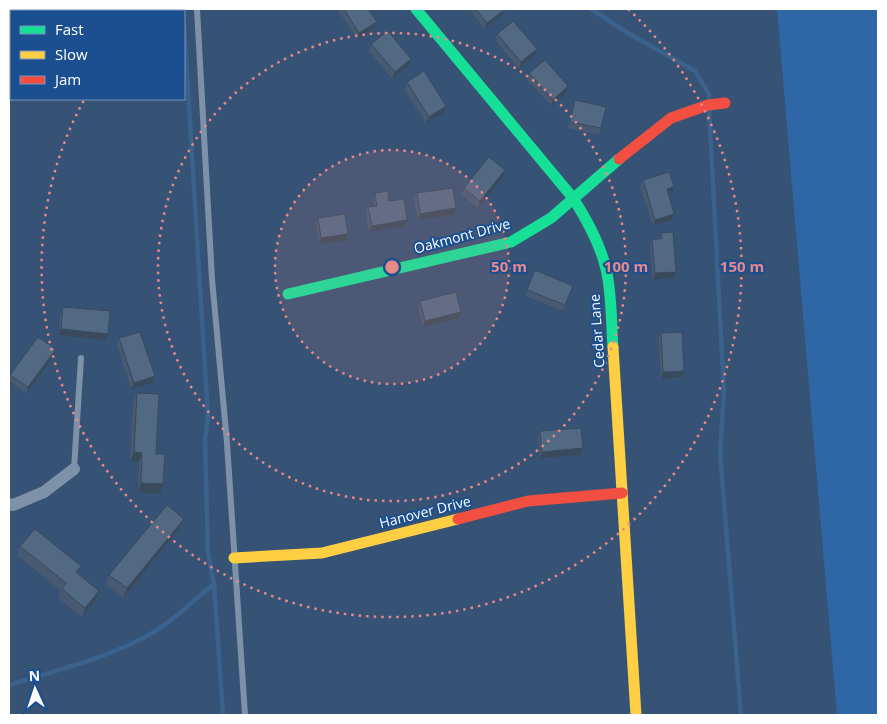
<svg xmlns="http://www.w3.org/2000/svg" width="887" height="724" font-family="'Open Sans',sans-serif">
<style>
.green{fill:#2f66a5}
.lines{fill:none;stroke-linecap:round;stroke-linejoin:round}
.stream{stroke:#3b618d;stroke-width:4.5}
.lane{stroke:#7d92a8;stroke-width:6}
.street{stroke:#7d92a8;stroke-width:12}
.fast{stroke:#16e098;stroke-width:11}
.slow{stroke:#ffcf43;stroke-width:11}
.jam{stroke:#f24e42;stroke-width:11}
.wall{fill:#475a72}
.shaded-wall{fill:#394a5c}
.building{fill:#526984;stroke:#394a5c}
.ring{fill:none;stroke:#e88989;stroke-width:2.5;stroke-dasharray:2.5 5}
.labels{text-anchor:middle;stroke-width:4;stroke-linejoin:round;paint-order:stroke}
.street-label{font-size:14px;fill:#fff;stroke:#1b4f8f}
.centre{fill:#e88989;stroke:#1b4f8f;stroke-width:2.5}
.ring-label{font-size:15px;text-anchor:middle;font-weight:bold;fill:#e88989;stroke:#1b4f8f;stroke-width:4;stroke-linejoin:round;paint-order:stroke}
</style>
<rect width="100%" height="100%" fill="#365274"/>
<path class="green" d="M777,9H878V715H837Z"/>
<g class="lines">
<g class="stream">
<path d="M183,9V11"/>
<path d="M591,9L628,33L695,71L709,94V100"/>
<path d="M184,24L208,417L205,440L208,553L214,584L223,715"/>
<path d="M709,108L724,392L720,452L741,715"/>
<path d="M9,685C54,671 101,660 143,638C170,624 191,603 214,584"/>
</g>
<g class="lane">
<path d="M197,9L212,279L227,443L245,715"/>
<path d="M74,469L81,358"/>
</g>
<path class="street" d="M9,504L13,505L44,492L74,469"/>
<g class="fast">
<path d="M416,9L573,198C587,220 600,243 606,269C612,294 611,321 613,347"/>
<path d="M288,294L511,242L551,218L619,159"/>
</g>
<g class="slow">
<path d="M613,347L636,715"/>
<path d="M234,558L322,553L458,519"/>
</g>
<g class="jam">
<path d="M619,159L671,118L708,105L725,103"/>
<path d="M458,519L528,501L622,493"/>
</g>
</g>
<g class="wall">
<path d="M337,9H368L374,28L357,39Z"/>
<path d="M469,9H503L501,16L484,29Z"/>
<path d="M497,34L535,55L519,69L495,40Z"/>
<path d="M371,44L409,65L392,79L369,51Z"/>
<path d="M529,73L566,93L551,106L527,80Z"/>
<path d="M407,82L444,112L426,123L404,89Z"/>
<path d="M575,100L601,128L599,135L568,128L572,107Z"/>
<path d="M503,177L478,208L462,195L464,188Z"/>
<path d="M643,180L671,193L668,194L674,214L672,220L653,226L640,187Z"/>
<path d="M375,193L389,201L405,226L369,232L366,213L368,207L374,206L373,200Z"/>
<path d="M417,193L456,208L453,215L418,220L414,199Z"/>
<path d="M318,218L345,241L319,244L316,224Z"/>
<path d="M661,233L673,278L653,280L650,245L652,239H659Z"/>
<path d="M535,270L571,292L563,311L525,296Z"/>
<path d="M420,301L461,312L459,318L423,327L418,307Z"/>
<path d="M63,307L108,334L105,340L58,335L61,313Z"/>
<path d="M661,333L684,371L682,377L661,379L658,340Z"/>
<path d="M119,338L155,376L153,383L131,389L117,345Z"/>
<path d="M56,349L54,356L26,394L9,381L10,375Z"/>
<path d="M137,393L156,454L163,484L160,494L138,492L139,462H130L133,402Z"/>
<path d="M540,431L580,455L540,458L538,437Z"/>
<path d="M184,519L180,528L123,598L106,584L109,575Z"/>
<path d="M20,546L78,574L99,591L96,600L82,617L58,598L61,591L17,555Z"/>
</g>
<g class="shaded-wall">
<path d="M504,10L501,16L484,29L487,23Z"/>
<path d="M377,22L374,28L357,39L359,33Z"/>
<path d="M537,49L535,55L519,69L521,62Z"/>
<path d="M411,59L409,65L392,79L395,72Z"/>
<path d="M568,86L566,93L551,106L553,100Z"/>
<path d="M446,106L444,112L426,123L429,117Z"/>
<path d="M505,170L503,177L478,208L480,201Z"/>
<path d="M674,187L671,193L664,195L667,189Z"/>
<path d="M456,208L453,215L418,220L420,214Z"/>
<path d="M674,214L672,220L653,226L655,220Z"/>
<path d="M407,220L405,226L369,232L372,226Z"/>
<path d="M348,234L345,241L319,244L321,238Z"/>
<path d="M676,272L673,278L653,280L655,273Z"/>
<path d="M461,312L459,318L423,327L425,321Z"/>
<path d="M61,329L108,334L105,340L58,335Z"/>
<path d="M56,349L54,356L26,394L28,387Z"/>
<path d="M684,371L682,377L661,379L663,372Z"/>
<path d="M155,376L153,383L131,389L134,383Z"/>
<path d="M583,448L580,455L540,458L542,452Z"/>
<path d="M134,452L142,453L139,462H130Z"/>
<path d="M141,483L163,484L160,494L138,492Z"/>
<path d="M184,519L180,528L123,598L127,588Z"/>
<path d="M99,591L96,600L82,617L85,608Z"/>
</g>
<g class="building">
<path d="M344,9H368L377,22L359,33Z"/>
<path d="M476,9H503L504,10L487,23Z"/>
<path d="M513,21L537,49L521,62L497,34Z"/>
<path d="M388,31L411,59L395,72L371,44Z"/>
<path d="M545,60L568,86L553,100L529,73Z"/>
<path d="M424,71L446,106L429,117L407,82Z"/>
<path d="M575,100L606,107L601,128L570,122Z"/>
<path d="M489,157L505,170L480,201L464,188Z"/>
<path d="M669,172L674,187L667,189L674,214L655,220L643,180Z"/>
<path d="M453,188L456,208L420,214L417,193Z"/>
<path d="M388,191L389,201L404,199L407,220L372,226L368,207L377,206L375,193Z"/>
<path d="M345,214L348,234L321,238L318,218Z"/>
<path d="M673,232L676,272L655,273L652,239H662L661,233Z"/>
<path d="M535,270L573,286L565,305L527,290Z"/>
<path d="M456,292L461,312L425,321L420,301Z"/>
<path d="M63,307L110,311L108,334L61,329Z"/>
<path d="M140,332L155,376L134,383L119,338Z"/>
<path d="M682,332L684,371L663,372L661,333Z"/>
<path d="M38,337L56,349L28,387L10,375Z"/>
<path d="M137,393L159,394L156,454H165L163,484L141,483L142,453L134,452Z"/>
<path d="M581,428L583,448L542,452L540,431Z"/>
<path d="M167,505L184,519L127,588L109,575Z"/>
<path d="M35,529L81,566L76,572L99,591L85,608L62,589L66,583L20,546Z"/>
</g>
<circle cx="392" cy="267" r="117" fill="#e88989" fill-opacity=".12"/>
<g class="ring">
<circle cx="392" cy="267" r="117"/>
<circle cx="392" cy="267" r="234"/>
<path d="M628 9A350 350 0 1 1 84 100"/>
</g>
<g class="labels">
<g class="street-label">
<text transform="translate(462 236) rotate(-15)" y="5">Oakmont Drive</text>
<text transform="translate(597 331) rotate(-94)" y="5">Cedar Lane</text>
<text transform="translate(425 512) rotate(-14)" y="5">Hanover Drive</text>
</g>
</g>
<circle cx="392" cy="267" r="8" class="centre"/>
<g class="ring-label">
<text x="509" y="272">50 m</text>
<text x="626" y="272">100 m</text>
<text x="742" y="272">150 m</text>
</g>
<rect width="887" height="724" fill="none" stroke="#ffffff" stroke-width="20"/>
<rect x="10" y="10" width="175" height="90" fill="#1b4f8f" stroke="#7695bc"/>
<rect x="20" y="26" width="25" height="8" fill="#16e098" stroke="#7695bc"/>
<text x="55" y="35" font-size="15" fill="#ffffff">Fast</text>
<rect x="20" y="51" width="25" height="8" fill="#ffcf43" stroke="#7695bc"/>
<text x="55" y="60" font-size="15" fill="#ffffff">Slow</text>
<rect x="20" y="76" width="25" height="8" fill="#f24e42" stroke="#7695bc"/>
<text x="55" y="85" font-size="15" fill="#ffffff">Jam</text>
<g transform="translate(35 689) rotate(357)" stroke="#1b4f8f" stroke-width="4" paint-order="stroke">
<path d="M0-4L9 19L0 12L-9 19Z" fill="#ffffff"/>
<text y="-8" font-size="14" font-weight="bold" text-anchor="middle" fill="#ffffff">N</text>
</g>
</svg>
